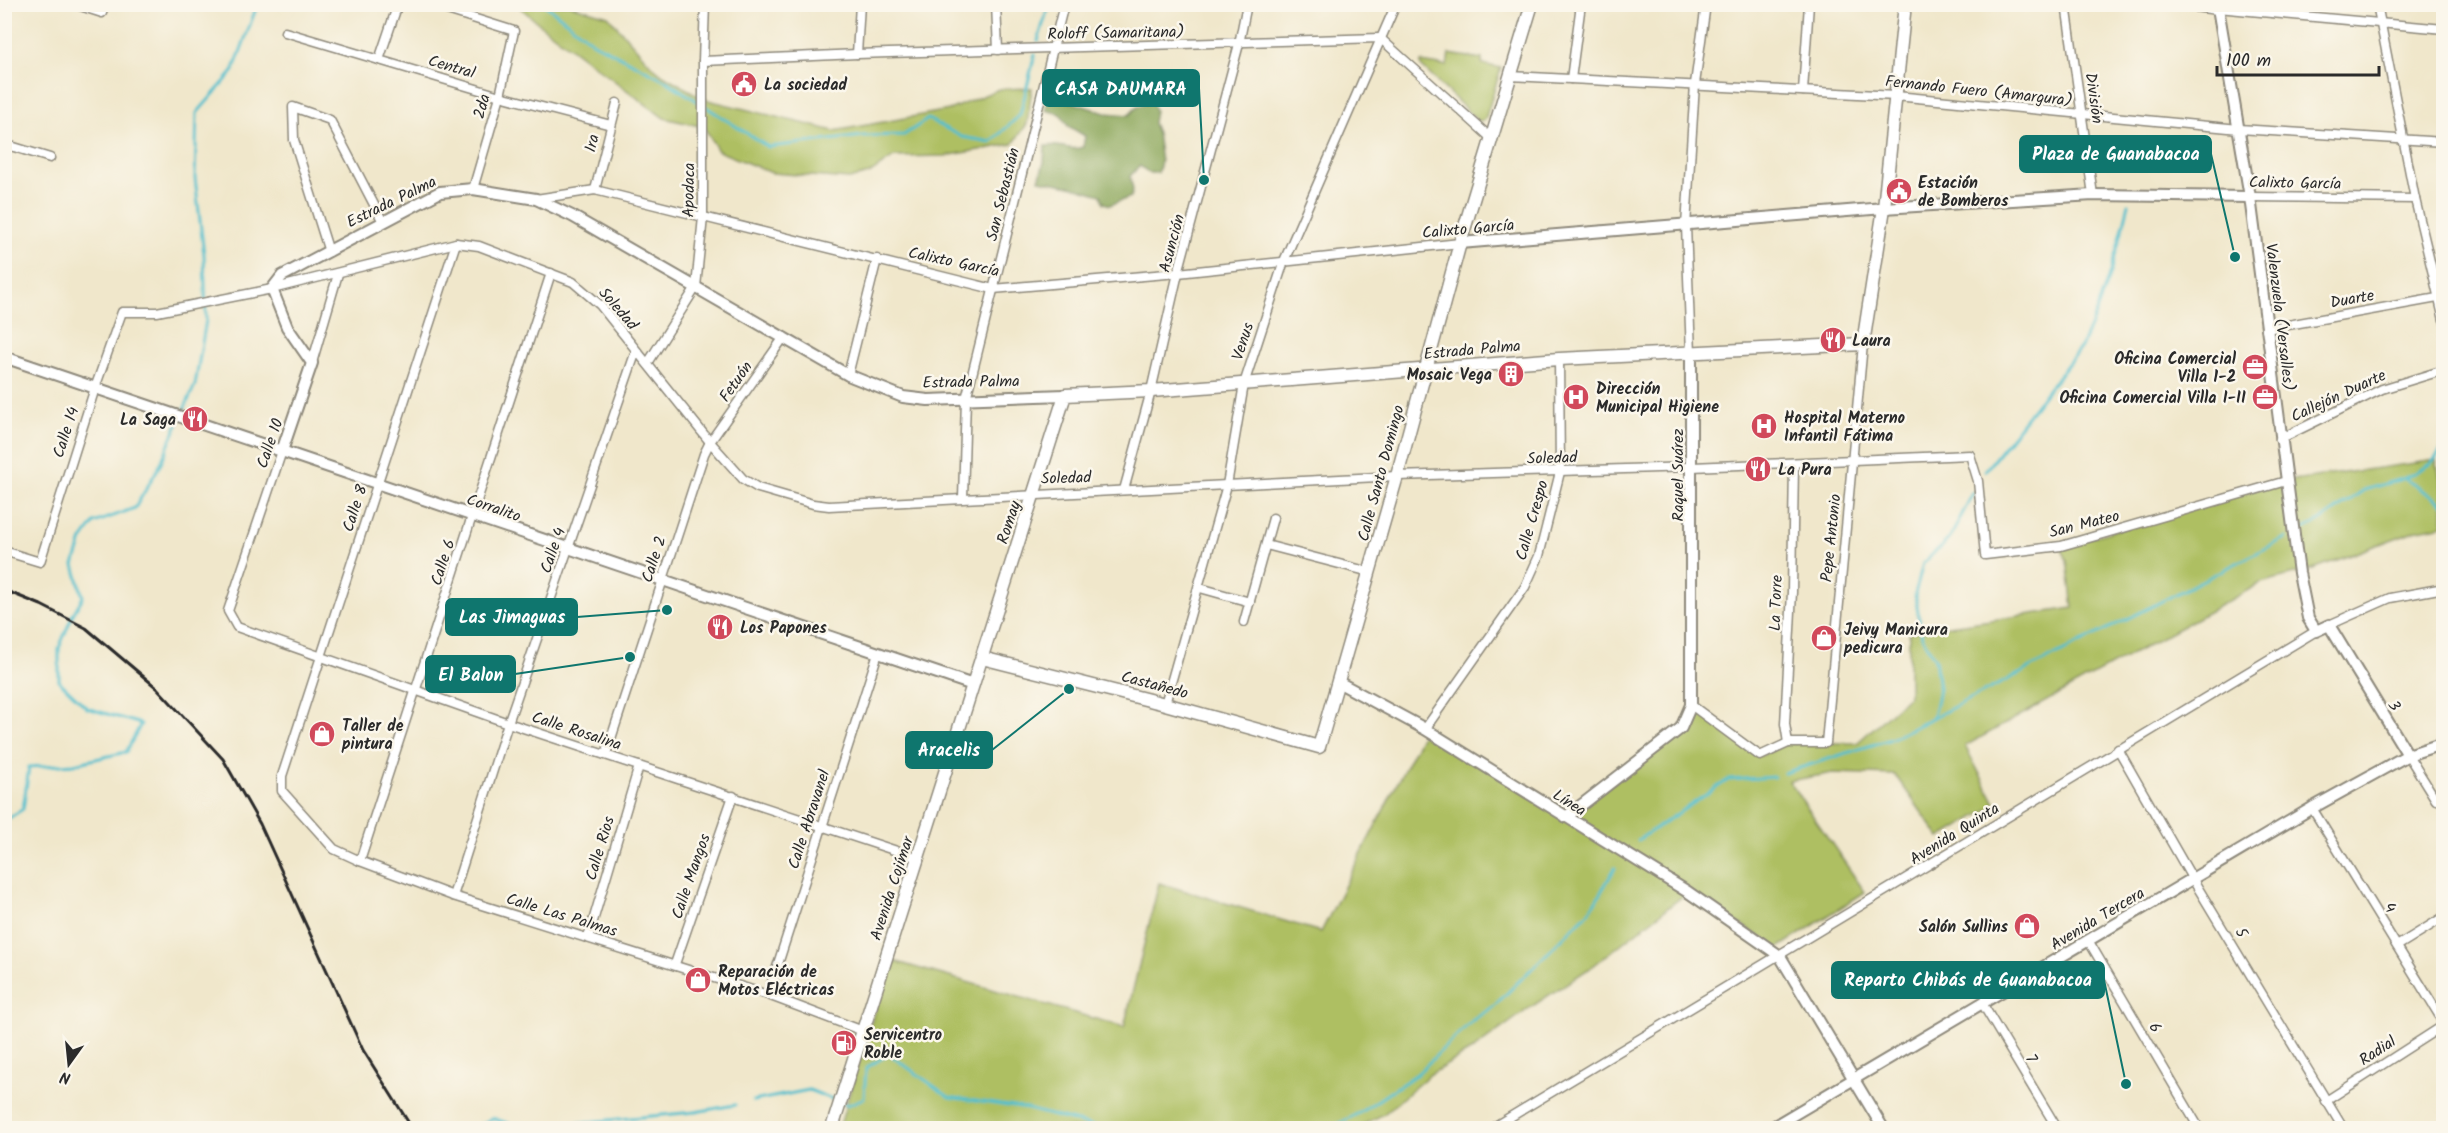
<svg xmlns="http://www.w3.org/2000/svg" width="2448" height="1133" font-family="Kalam,sans-serif">
<style>
.green{fill:#aebf62;stroke:#6c7546;stroke-width:1.5}
.forest{fill:#8aa658;stroke:#5a6842;stroke-width:1.5}
.lines{fill:none;stroke-linecap:round;stroke-linejoin:round}
.stream{stroke:#53bfcd;stroke-width:3}
.minor-casing{stroke:#8e897b;stroke-width:11}
.tertiary-casing{stroke:#8e897b;stroke-width:14}
.secondary-casing{stroke:#8e897b;stroke-width:15}
.minor{stroke:#fff;stroke-width:8}
.tertiary{stroke:#fff;stroke-width:10}
.secondary{stroke:#fff;stroke-width:12}
.rail{stroke:#2b2b2b;stroke-width:3}
.labels{text-anchor:middle;stroke-width:5;stroke-linejoin:round;paint-order:stroke}
.street-label{font-size:16px;fill:#2b2b2b;stroke:#fbf7ec}
.poi-label{font-size:16px;font-weight:bold;fill:#2b2b2b;stroke:#fbf7ec;text-anchor:start}
.leader{fill:none;stroke:#0f766e;stroke-width:2}
.callout-dot{fill:#0f766e;stroke:#fbf7ec;stroke-width:2}
.callout{fill:#0f766e;stroke:#0f766e;stroke-width:2}
.callout-label{font-size:18px;text-anchor:middle;font-weight:bold;fill:#fff}
</style>
<rect width="100%" height="100%" fill="#fbf7ec"/>
<filter id="ink" filterUnits="userSpaceOnUse"><feTurbulence type="fractalNoise" baseFrequency=".0167" numOctaves="2"/><feDisplacementMap in="SourceGraphic" scale="12" xChannelSelector="R" yChannelSelector="G"/><feConvolveMatrix kernelMatrix="1 2 1 2 8 2 1 2 1" color-interpolation-filters="sRGB"/></filter>
<filter id="wash" filterUnits="userSpaceOnUse"><feTurbulence type="fractalNoise" baseFrequency=".008" numOctaves="4" result="noise"/><feDisplacementMap in="SourceGraphic" scale="24" xChannelSelector="R" yChannelSelector="G"/><feGaussianBlur stdDeviation="1.35" result="paint"/><feColorMatrix in="noise" values="0 0 0 0 0 0 0 0 0 0 0 0 0 0 0 0 0 1.4 0 .05"/><feComposite in="paint" operator="in"/></filter>
<g filter="url(#wash)">
<rect width="100%" height="100%" fill="#f0e7cb"/>
<g class="green">
<path d="M517,5H570L608,16L651,65L663,75L704,99L834,131L949,110L999,89L1032,88L1027,124L1013,144L945,156L894,157L869,174L849,179L772,173L718,151L704,127L664,118L543,27Z"/>
<path d="M1449,54L1482,59V64L1501,68L1485,120L1480,122L1477,120L1421,66V62L1447,66Z"/>
<path d="M2436,460L2443,492V525L2414,531L2316,568L2261,583L1965,746L1996,805L1940,838L1895,775L1833,773L1789,781L1865,892L1778,948L1688,892L1593,966L1531,1007L1472,1050L1429,1075L1384,1114L1357,1128H839L890,960L1124,1027L1159,883L1321,932L1425,729L1566,817L1683,731L1691,705L1760,756L1788,743H1857L1909,696V632L2073,608L2067,561L2061,546L2286,481Z"/>
</g>
<path class="forest" d="M1050,95L1105,113L1129,115C1136,107 1141,103 1152,103L1155,110L1153,123L1157,133L1161,162L1158,173H1149L1140,166L1130,176L1133,190L1131,197L1110,205L1104,203L1101,195L1070,186L1039,180L1044,162L1045,146C1062,143 1067,152 1083,147L1085,136L1068,126L1060,114L1045,110Z"/>
<g class="lines">
<g class="stream">
<path d="M544,4L594,43L663,79L768,147L864,136L904,135L928,119L962,137L991,142L1020,115L1035,54"/>
<path d="M1038,41L1046,14L1052,4"/>
<path d="M182,414L195,385L206,320L204,255L195,178L197,113L233,72L255,11L260,4"/>
<path d="M1985,471L2081,347C2103,301 2117,253 2129,204"/>
<path d="M2405,479L2444,504"/>
<path d="M2304,529L2320,521L2364,490L2405,478L2431,464L2444,447"/>
<path d="M1933,717L1939,689L1935,659L1922,637L1915,594L1923,563L1950,538L1973,493"/>
<path d="M1784,773L1891,739L2286,538"/>
<path d="M4,821L23,809L29,767L74,764L126,752L141,724L87,708L59,681V648L73,614L83,597L74,565L82,540L94,523L135,508L160,465L179,421"/>
<path d="M1638,840L1728,780L1774,777"/>
<path d="M4,850V852"/>
<path d="M753,1101L809,1090L837,1101"/>
<path d="M843,1103L848,1105L864,1098L866,1068L889,1054L949,1097L1028,1109L1100,1128"/>
<path d="M475,1128L492,1118L522,1128L695,1112L735,1105"/>
<path d="M1330,1128L1359,1113L1417,1074L1473,1020L1493,1007L1590,911L1615,868"/>
</g>
</g>
</g>
<g filter="url(#ink)">
<g class="lines">
<defs>
<g id="minor">
<path d="M74,4L102,13L105,4"/>
<path d="M428,4L514,31L500,96L473,189"/>
<path d="M996,4L998,50"/>
<path d="M2066,4L2093,195"/>
<path d="M2377,4L2415,199L2444,320"/>
<path d="M2218,8L2444,29"/>
<path d="M285,32L500,96L611,125"/>
<path d="M857,54L860,4"/>
<path d="M379,60L398,4"/>
<path d="M703,61L857,54L1380,38L1491,138"/>
<path d="M1510,76L1896,96L2239,129L2444,142"/>
<path d="M1571,79L1581,4"/>
<path d="M1803,91L1809,4"/>
<path d="M4,144L50,158"/>
<path d="M595,190L617,103"/>
<path d="M2250,197L2415,199"/>
<path d="M536,199L595,190L993,289L1178,273L1460,243"/>
<path d="M456,243L282,776V791L334,849L360,861L453,896L768,995L863,1031"/>
<path d="M329,252L294,140L293,107L330,120L383,222"/>
<path d="M2266,329L2443,297"/>
<path d="M1691,353L1686,226L1695,84L1706,4"/>
<path d="M312,363L338,274"/>
<path d="M648,363L696,287L703,217V61L705,4"/>
<path d="M848,375L877,259"/>
<path d="M2280,439L2382,389L2444,370"/>
<path d="M282,451L228,611L237,627L508,723L918,858"/>
<path d="M1124,490L1151,391L1178,273L1239,44L1247,4"/>
<path d="M963,498L966,399L1064,4"/>
<path d="M1266,545L1370,572"/>
<path d="M4,551L40,562L95,388L122,312H157L272,289L456,243L479,246L573,282L600,305L710,442L743,479L758,488L813,504L829,506L1397,476L1692,467L1970,455L1978,481L1985,555L2061,546L2286,481"/>
<path d="M1200,588L1250,602"/>
<path d="M1244,622L1273,518"/>
<path d="M2329,625L2390,598L2444,588"/>
<path d="M1165,704L1227,485L1244,384L1284,261L1396,4"/>
<path d="M1691,705L1760,756L1788,743H1826L1863,344"/>
<path d="M1425,729L1525,587L1539,556L1560,472L1559,359"/>
<path d="M1788,743L1785,724L1792,592L1794,464"/>
<path d="M2118,749L2192,878L2343,1128"/>
<path d="M606,754L704,454L710,442L784,337"/>
<path d="M2408,755L2436,800"/>
<path d="M2312,808L2444,1023"/>
<path d="M360,861L551,273"/>
<path d="M453,896L508,723L636,351"/>
<path d="M588,938L639,766"/>
<path d="M2088,940L2199,1128"/>
<path d="M2397,946L2444,917"/>
<path d="M675,964L733,796"/>
<path d="M768,995L878,653"/>
<path d="M1982,1003L2057,1128"/>
<path d="M2326,1101L2444,1025"/>
<path d="M1492,1128L2316,631"/>
</g>
<g id="tertiary">
<path d="M2218,8L2250,197L2299,573L2308,618L2316,631L2329,625L2408,755"/>
<path d="M1460,243L1884,208L2093,195L2250,197"/>
<path d="M4,357L973,685"/>
<path d="M282,451L312,363L287,327L272,289L282,276L440,192L473,189L536,199L572,216L848,375L903,397L928,400L1065,395"/>
<path d="M1338,682L1425,729L1688,892L1780,956L1883,1128"/>
<path d="M1566,817L1681,728L1691,705V353"/>
<path d="M1771,1128L2312,808L2408,755L2444,743"/>
</g>
<g id="secondary">
<path d="M2186,4L2218,8L2217,4"/>
<path d="M982,658L1165,704L1319,747L1397,476L1460,243L1532,4"/>
<path d="M832,1128L1065,395L1151,391L1559,359L1863,344L1884,208L1905,4"/>
</g>
</defs>
<use href="#minor" class="minor-casing"/>
<use href="#tertiary" class="tertiary-casing"/>
<use href="#secondary" class="secondary-casing"/>
<use href="#minor" class="minor"/>
<use href="#tertiary" class="tertiary"/>
<use href="#secondary" class="secondary"/>
<path class="rail" d="M4,590L41,605L86,628L157,688L223,759L260,824L363,1050L412,1128"/>
</g>
</g>
<defs>
<symbol id="civic-disc" viewBox="-11 -11 22 22"><circle r="9.5" fill="#d1495b" stroke="#fbf7ec"/><path d="M-.6-6.5H3V-4.5H.6V-3L4-1V1h2V6H-6V1h2V-1L-.6-3ZM-1.2 2.5V6h2.4V2.5Z" fill="#fff"/></symbol>
<symbol id="restaurant-disc" viewBox="-11 -11 22 22"><circle r="9.5" fill="#d1495b" stroke="#fbf7ec"/><path d="M-5-6h1v4h1v-4h1v4h1v-4h1v5L-1.5 .5V6h-2V.5L-5-1ZM5-6V6H3V1.5H1.5Q1.5-4 5-6Z" fill="#fff"/></symbol>
<symbol id="office-disc" viewBox="-11 -11 22 22"><circle r="9.5" fill="#d1495b" stroke="#fbf7ec"/><path d="M-6-3h4V-5.5h4V-3h4V5H-6ZM-1-4.5V-3h2v-1.5ZM-6 0V1H6V0Z" fill="#fff"/></symbol>
<symbol id="building-disc" viewBox="-11 -11 22 22"><circle r="9.5" fill="#d1495b" stroke="#fbf7ec"/><path d="M-4-6H4V6H1V3H-1V6H-4ZM-2.5-4.3h1.7v1.8h-1.7ZM.8-4.3h1.7v1.8H.8ZM-2.5-1h1.7V.8h-1.7ZM.8-1h1.7V.8H.8Z" fill="#fff"/></symbol>
<symbol id="hospital-disc" viewBox="-11 -11 22 22"><circle r="9.5" fill="#d1495b" stroke="#fbf7ec"/><path d="M-5-5h3v3.5h4V-5h3V5h-3V1.5h-4V5h-3Z" fill="#fff"/></symbol>
<symbol id="shop-disc" viewBox="-11 -11 22 22"><circle r="9.5" fill="#d1495b" stroke="#fbf7ec"/><path d="M-5-2.5h2.3a2.7 3.5 0 0 1 5.4 0H5L5.5 6h-11ZM-1.5-2.5h3a1.5 2.3 0 0 0-3 0Z" fill="#fff"/></symbol>
<symbol id="fuel-disc" viewBox="-11 -11 22 22"><circle r="9.5" fill="#d1495b" stroke="#fbf7ec"/><path d="M-5.5-6h7V0h2V4h1.3V-2.5L3-4.5l.8-.8L6-3V5H2.5V1h-1V6h-7ZM-4.2-4.7v3.2H.2V-4.7Z" fill="#fff"/></symbol>
</defs>
<g fill-rule="evenodd">
<use href="#civic-disc" x="729" y="69" width="30" height="30"/>
<use href="#civic-disc" x="1884" y="176" width="30" height="30"/>
<use href="#restaurant-disc" x="1818" y="325" width="30" height="30"/>
<use href="#office-disc" x="2240" y="352" width="30" height="30"/>
<use href="#building-disc" x="1496" y="359" width="30" height="30"/>
<use href="#hospital-disc" x="1561" y="382" width="30" height="30"/>
<use href="#office-disc" x="2250" y="382" width="30" height="30"/>
<use href="#restaurant-disc" x="180" y="404" width="30" height="30"/>
<use href="#hospital-disc" x="1749" y="411" width="30" height="30"/>
<use href="#restaurant-disc" x="1743" y="454" width="30" height="30"/>
<use href="#restaurant-disc" x="705" y="612" width="30" height="30"/>
<use href="#shop-disc" x="1809" y="623" width="30" height="30"/>
<use href="#shop-disc" x="307" y="719" width="30" height="30"/>
<use href="#shop-disc" x="2012" y="911" width="30" height="30"/>
<use href="#shop-disc" x="683" y="965" width="30" height="30"/>
<use href="#fuel-disc" x="829" y="1028" width="30" height="30"/>
</g>
<g class="labels">
<g class="street-label">
<text transform="translate(1116 32) rotate(-1)" y="6">Roloff (Samaritana)</text>
<text transform="translate(452 66) rotate(16)" y="6">Central</text>
<text transform="translate(1979 90) rotate(6)" y="6">Fernando Fuero (Amargura)</text>
<text transform="translate(2095 98) rotate(82)" y="6">División</text>
<text transform="translate(481 106) rotate(-74)" y="6">2da</text>
<text transform="translate(591 143) rotate(-76)" y="6">1ra</text>
<text transform="translate(2295 182) rotate(1)" y="6">Calixto García</text>
<text transform="translate(688 190) rotate(-89)" y="6">Apodaca</text>
<text transform="translate(1002 194) rotate(-76)" y="6">San Sebastián</text>
<text transform="translate(391 201) rotate(-26)" y="6">Estrada Palma</text>
<text transform="translate(1468 228) rotate(-5)" y="6">Calixto García</text>
<text transform="translate(1171 243) rotate(-75)" y="6">Asunción</text>
<text transform="translate(954 261) rotate(12)" y="6">Calixto García</text>
<text transform="translate(2352 298) rotate(-10)" y="6">Duarte</text>
<text transform="translate(619 308) rotate(49)" y="6">Soledad</text>
<text transform="translate(2281 317) rotate(83)" y="6">Valenzuela (Versalles)</text>
<text transform="translate(1242 341) rotate(-72)" y="6">Venus</text>
<text transform="translate(1472 349) rotate(-5)" y="6">Estrada Palma</text>
<text transform="translate(735 381) rotate(-55)" y="6">Fetuón</text>
<text transform="translate(971 381) rotate(-1)" y="6">Estrada Palma</text>
<text transform="translate(2338 395) rotate(-25)" y="6">Callejón Duarte</text>
<text transform="translate(65 432) rotate(-72)" y="6">Calle 14</text>
<text transform="translate(269 443) rotate(-71)" y="6">Calle 10</text>
<text transform="translate(1552 457) rotate(-2)" y="6">Soledad</text>
<text transform="translate(1380 473) rotate(-75)" y="6">Calle Santo Domingo</text>
<text transform="translate(1677 475) rotate(-90)" y="6">Raquel Suárez</text>
<text transform="translate(1066 477) rotate(-2)" y="6">Soledad</text>
<text transform="translate(494 507) rotate(19)" y="6">Corralito</text>
<text transform="translate(354 508) rotate(-72)" y="6">Calle 8</text>
<text transform="translate(1531 520) rotate(-74)" y="6">Calle Crespo</text>
<text transform="translate(1008 522) rotate(-72)" y="6">Romay</text>
<text transform="translate(2084 523) rotate(-14)" y="6">San Mateo</text>
<text transform="translate(1830 538) rotate(-84)" y="6">Pepe Antonio</text>
<text transform="translate(552 550) rotate(-71)" y="6">Calle 4</text>
<text transform="translate(653 559) rotate(-72)" y="6">Calle 2</text>
<text transform="translate(442 562) rotate(-72)" y="6">Calle 6</text>
<text transform="translate(1775 603) rotate(-88)" y="6">La Torre</text>
<text transform="translate(1155 684) rotate(15)" y="6">Castañedo</text>
<text transform="translate(2395 705) rotate(59)" y="6">3</text>
<text transform="translate(577 730) rotate(18)" y="6">Calle Rosalina</text>
<text transform="translate(1570 802) rotate(32)" y="6">Línea</text>
<text transform="translate(808 819) rotate(-72)" y="6">Calle Abravanel</text>
<text transform="translate(1954 833) rotate(-32)" y="6">Avenida Quinta</text>
<text transform="translate(599 848) rotate(-73)" y="6">Calle Rios</text>
<text transform="translate(690 876) rotate(-71)" y="6">Calle Mangos</text>
<text transform="translate(891 888) rotate(-72)" y="6">Avenida Cojímar</text>
<text transform="translate(2391 907) rotate(58)" y="6">4</text>
<text transform="translate(562 914) rotate(17)" y="6">Calle Las Palmas</text>
<text transform="translate(2097 918) rotate(-31)" y="6">Avenida Tercera</text>
<text transform="translate(2242 932) rotate(59)" y="6">5</text>
<text transform="translate(2156 1027) rotate(59)" y="6">6</text>
<text transform="translate(2377 1050) rotate(-33)" y="6">Radial</text>
<text transform="translate(2032 1058) rotate(59)" y="6">7</text>
</g>
<g class="poi-label">
<text x="764" y="90">La sociedad</text>
<text x="1918" y="188">Estación<tspan x="1918" dy="18">de Bomberos</tspan></text>
<text x="1852" y="346">Laura</text>
<text x="2236" y="364" text-anchor="end">Oficina Comercial<tspan x="2236" dy="18">Villa 1-2</tspan></text>
<text x="1492" y="380" text-anchor="end">Mosaic Vega</text>
<text x="1596" y="394">Dirección<tspan x="1596" dy="18">Municipal Higiene</tspan></text>
<text x="2246" y="403" text-anchor="end">Oficina Comercial Villa I-II</text>
<text x="1784" y="423">Hospital Materno<tspan x="1784" dy="18">Infantil Fátima</tspan></text>
<text x="176" y="425" text-anchor="end">La Saga</text>
<text x="1778" y="475">La Pura</text>
<text x="740" y="633">Los Papones</text>
<text x="1844" y="635">Jeivy Manicura<tspan x="1844" dy="18">pedicura</tspan></text>
<text x="342" y="731">Taller de<tspan x="342" dy="18">pintura</tspan></text>
<text x="2008" y="932" text-anchor="end">Salón Sullins</text>
<text x="718" y="977">Reparación de<tspan x="718" dy="18">Motos Eléctricas</tspan></text>
<text x="864" y="1040">Servicentro<tspan x="864" dy="18">Roble</tspan></text>
</g>
</g>
<path class="leader" d="M1204 180L1199 88M2235 257L2211 154M667 610L577 617M630 657L515 674M1069 689L992 750M2126 1084L2104 980"/>
<g class="callout-dot">
<circle cx="1204" cy="180" r="6"/>
<circle cx="2235" cy="257" r="6"/>
<circle cx="667" cy="610" r="6"/>
<circle cx="630" cy="657" r="6"/>
<circle cx="1069" cy="689" r="6"/>
<circle cx="2126" cy="1084" r="6"/>
</g>
<g class="callout">
<rect x="1043" y="70" width="156" height="36" rx="6"/>
<rect x="2020" y="136" width="191" height="36" rx="6"/>
<rect x="446" y="599" width="131" height="36" rx="6"/>
<rect x="426" y="656" width="89" height="36" rx="6"/>
<rect x="906" y="732" width="86" height="36" rx="6"/>
<rect x="1832" y="962" width="272" height="36" rx="6"/>
</g>
<g class="callout-label">
<text x="1121" y="95">CASA DAUMARA</text>
<text x="2116" y="160">Plaza de Guanabacoa</text>
<text x="512" y="623">Las Jimaguas</text>
<text x="471" y="681">El Balon</text>
<text x="949" y="756">Aracelis</text>
<text x="1968" y="986">Reparto Chibás de Guanabacoa</text>
</g>
<rect width="2448" height="1133" fill="none" stroke="#fbf7ec" stroke-width="24"/>
<g transform="translate(69 1064) rotate(195)" stroke="#fbf7ec" stroke-width="4.5" paint-order="stroke">
<path d="M0-4.5L10 22L0 15L-10 22Z" fill="#2b2b2b"/>
<text y="-9" font-size="16" font-weight="bold" text-anchor="middle" fill="#2b2b2b">N</text>
</g>
<path d="M2217 66v9h162v-9" fill="none" stroke="#2b2b2b" stroke-width="3"/>
<text x="2226" y="66" font-size="18" fill="#2b2b2b" stroke="#fbf7ec" stroke-width="4.5" paint-order="stroke">100 m</text>
</svg>
